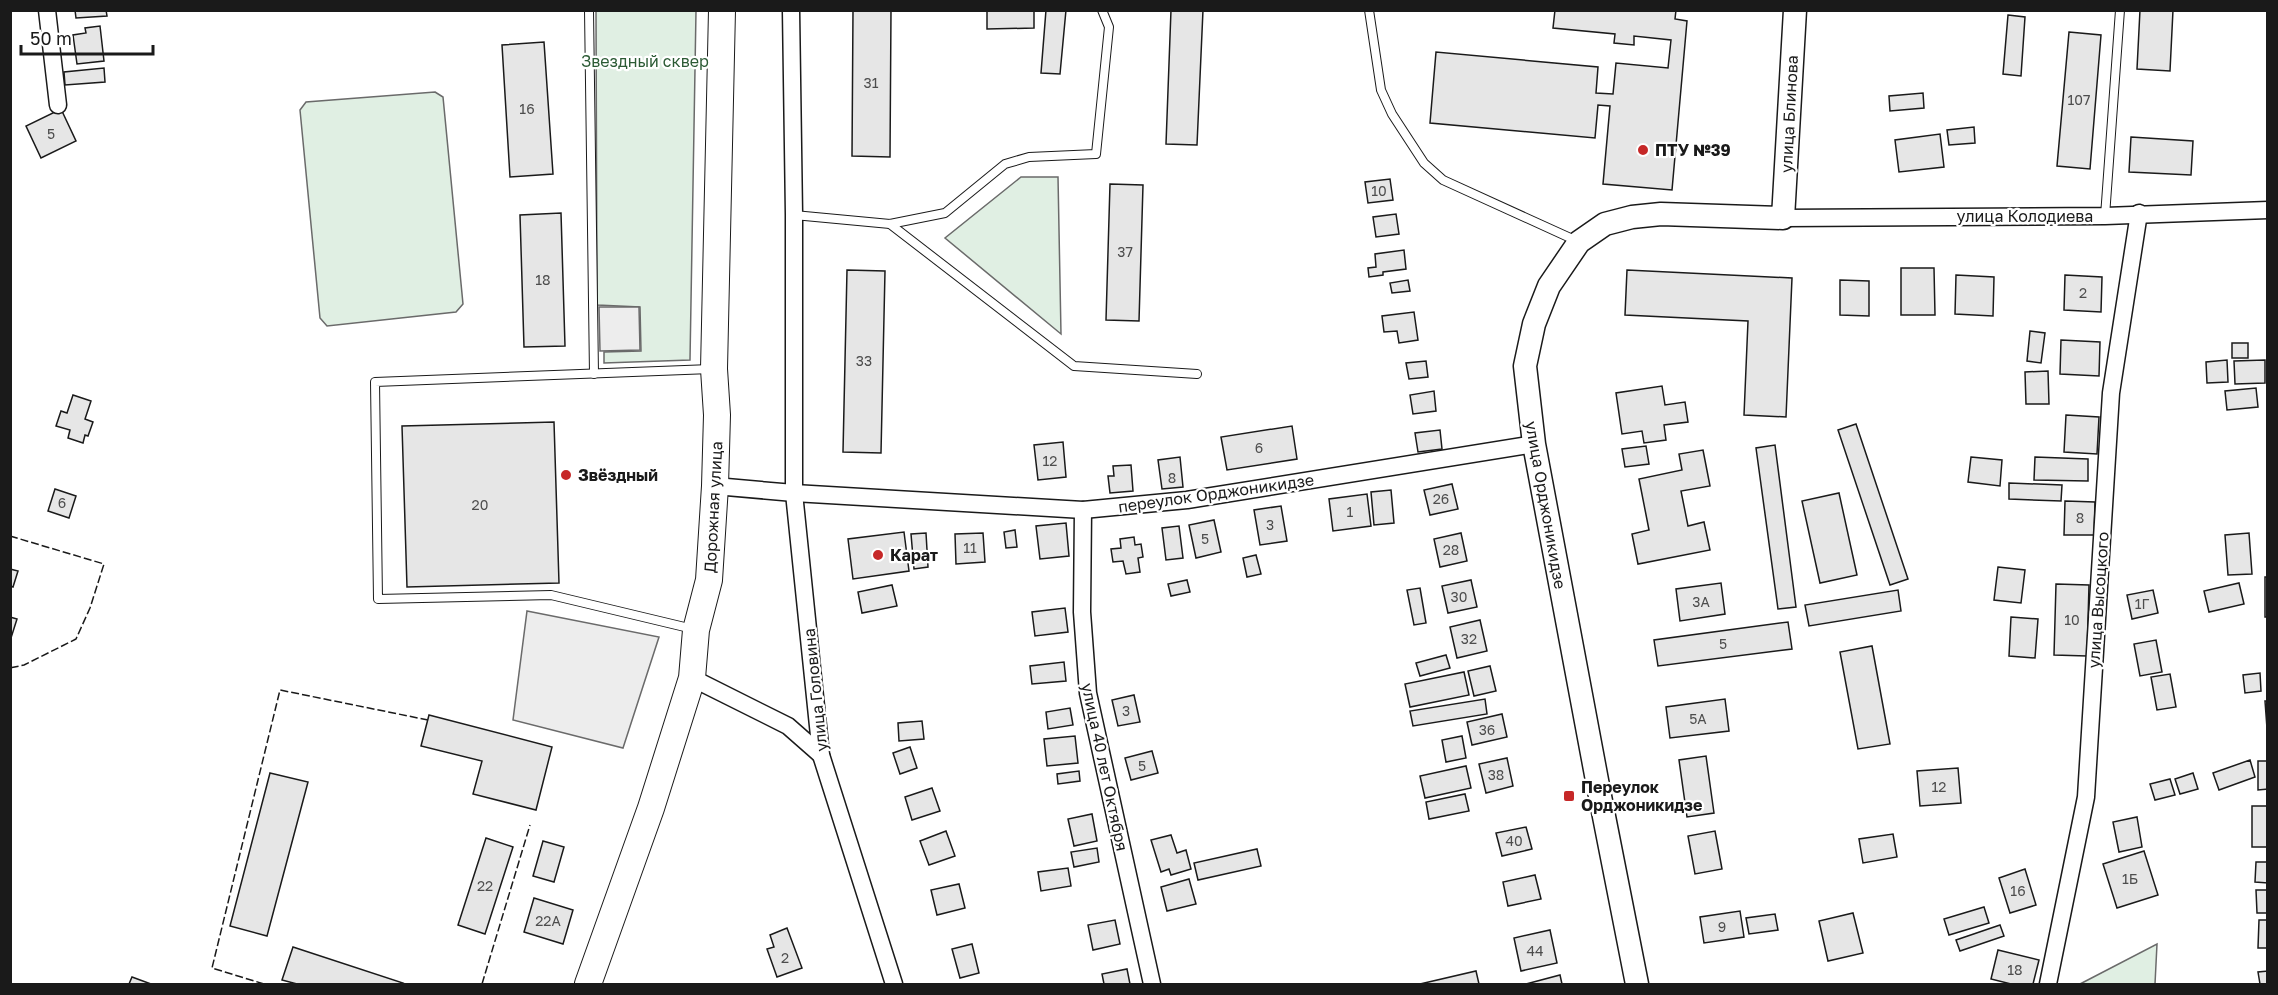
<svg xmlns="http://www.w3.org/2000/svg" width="2278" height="995" font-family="'Golos Text',sans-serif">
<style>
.green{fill:#e0efe3;stroke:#6a6a6a;stroke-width:1.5}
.parking{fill:#ededed;stroke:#6a6a6a;stroke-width:1.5}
.building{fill:#e6e6e6;stroke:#1a1a1a;stroke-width:1.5}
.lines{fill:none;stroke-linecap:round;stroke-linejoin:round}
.lane-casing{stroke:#1a1a1a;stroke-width:10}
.street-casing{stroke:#1a1a1a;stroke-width:19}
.secondary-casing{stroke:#1a1a1a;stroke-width:25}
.primary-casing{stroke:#1a1a1a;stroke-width:28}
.lane{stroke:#fff;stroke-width:8}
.street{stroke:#fff;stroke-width:16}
.secondary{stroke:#fff;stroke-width:22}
.primary{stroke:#fff;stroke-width:26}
.fence{stroke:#1a1a1a;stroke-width:1.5;stroke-dasharray:8 3;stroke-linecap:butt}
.poi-dot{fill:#c62828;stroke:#fff;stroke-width:2}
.labels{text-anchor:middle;stroke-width:4.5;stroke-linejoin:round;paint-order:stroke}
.number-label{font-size:14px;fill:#4d4d4d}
.park-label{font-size:16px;fill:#2b5a34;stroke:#fff}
.street-label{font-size:16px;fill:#1a1a1a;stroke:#fff}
.poi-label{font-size:16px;font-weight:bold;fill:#1a1a1a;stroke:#fff;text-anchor:start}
</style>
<rect width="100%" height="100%" fill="#fff"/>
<g class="green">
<path d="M596,11H696L690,360L604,363V352L641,351L640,307L597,305Z"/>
<path d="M435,92L443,97L463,304L456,312L327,326L320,318L300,110L306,102Z"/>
<path d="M1021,177H1058L1061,334L945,238Z"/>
<path d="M2157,944L2155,984H2080Z"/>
</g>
<g class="parking">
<path d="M599,307H639L640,350L600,351Z"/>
<path d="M527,611L659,637L623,748L513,720Z"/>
</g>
<g class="building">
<path d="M75,10H106L107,16L76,18Z"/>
<path d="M853,10H891L890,157L852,156Z"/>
<path d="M987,10H1034V28L987,29Z"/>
<path d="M1046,10H1066L1060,74L1041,73Z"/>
<path d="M1171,10H1203L1197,145L1166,144Z"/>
<path d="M1555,10H1676L1675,19L1687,21L1672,190L1603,184L1610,106L1598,105L1595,138L1430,123L1436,52L1598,67L1596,93L1613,94L1616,63L1668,68L1671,40L1634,36V45L1614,43L1615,34L1553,28Z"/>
<path d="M2140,10H2173L2170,71L2137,69Z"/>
<path d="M2008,15L2025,17L2021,76L2003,74Z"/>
<path d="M100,26L104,61L77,64L73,35L86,33L85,28Z"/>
<path d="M2069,32L2101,35L2090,169L2057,166Z"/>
<path d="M544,42L553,174L510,177L502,45Z"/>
<path d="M104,68L105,82L65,85L64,72Z"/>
<path d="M1923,93L1924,108L1890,111L1889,96Z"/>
<path d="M61,109L76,141L41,158L26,126Z"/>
<path d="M1974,127L1975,143L1949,145L1947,130Z"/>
<path d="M1940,134L1944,167L1899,172L1895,140Z"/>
<path d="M2131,137L2193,141L2191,175L2129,172Z"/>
<path d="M1390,179L1393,200L1368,203L1365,182Z"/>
<path d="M1110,184L1143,185L1139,321L1106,320Z"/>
<path d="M561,213L565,346L524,347L520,215Z"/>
<path d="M1396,214L1399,234L1376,237L1373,217Z"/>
<path d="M1404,250L1406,269L1383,272V275L1369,277L1368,268L1376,267L1375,254Z"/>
<path d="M1901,268H1934L1935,315H1901Z"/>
<path d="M847,270L885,271L881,453L843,452Z"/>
<path d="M1627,270L1792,278L1786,417L1744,415L1748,321L1625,315Z"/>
<path d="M1956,275L1994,277L1993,316L1955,314Z"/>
<path d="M2065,275L2102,277L2101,312L2064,310Z"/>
<path d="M1408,280L1410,291L1392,293L1390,283Z"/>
<path d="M1840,280L1869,281V316L1840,315Z"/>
<path d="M1414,312L1418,340L1399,343L1397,331L1384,332L1382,316Z"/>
<path d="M2030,331L2045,333L2041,363L2027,361Z"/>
<path d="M2061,340L2100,342L2099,376L2060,374Z"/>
<rect x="2232" y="343" width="16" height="15"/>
<path d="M2227,360L2228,382L2207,383L2206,362Z"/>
<path d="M2265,360V383L2235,384L2234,361Z"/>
<path d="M1426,361L1428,377L1409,379L1406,363Z"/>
<path d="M2048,371L2049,404H2026L2025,372Z"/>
<path d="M1662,386L1665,405L1685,402L1688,422L1664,425L1666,440L1644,443L1642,431L1622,434L1616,393Z"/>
<path d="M2256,388L2258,407L2227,410L2225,391Z"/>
<path d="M1434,391L1436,411L1413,414L1410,395Z"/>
<path d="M73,395L91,401L85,419L93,422L88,436L85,435L83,443L68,438L70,430L56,426L61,411L67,413Z"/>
<path d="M2066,415L2099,417L2097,454L2064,452Z"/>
<path d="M554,422L559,583L407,587L402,426Z"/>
<path d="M1856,424L1908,579L1890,585L1838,430Z"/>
<path d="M1292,426L1297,459L1227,470L1221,437Z"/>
<path d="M1440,430L1442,449L1418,452L1415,433Z"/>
<path d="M1063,442L1066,477L1038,480L1034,445Z"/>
<path d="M1775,445L1796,607L1778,609L1756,448Z"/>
<path d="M1646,446L1649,464L1625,467L1622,449Z"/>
<path d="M1703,450L1710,486L1681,491L1688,526L1704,522L1710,550L1638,564L1632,534L1649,530L1639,479L1682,470L1679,454Z"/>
<path d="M1180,457L1183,487L1162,489L1158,460Z"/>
<path d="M1971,457L2002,460L2000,486L1968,482Z"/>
<path d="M2035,457L2088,459V481L2034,480Z"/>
<path d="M1131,465L1133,491L1110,493L1108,476H1114L1113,466Z"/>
<path d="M2009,483L2062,485L2061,501L2009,499Z"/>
<path d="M1452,484L1458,509L1430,515L1424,490Z"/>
<path d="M55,489L76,496L69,518L48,511Z"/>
<path d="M1391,490L1394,523L1374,525L1371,492Z"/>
<path d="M1839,493L1857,575L1820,583L1802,501Z"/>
<path d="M1367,494L1371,526L1333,531L1329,499Z"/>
<path d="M2065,501L2095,502L2094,535H2064Z"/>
<path d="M1281,506L1287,541L1260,545L1254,510Z"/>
<path d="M1214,520L1221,552L1196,558L1189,525Z"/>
<path d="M1066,523L1069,556L1040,559L1036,526Z"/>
<path d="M1179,526L1183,558L1166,560L1162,528Z"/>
<path d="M1015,530L1017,547L1006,548L1004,532Z"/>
<path d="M904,532L909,571L853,579L848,539Z"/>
<path d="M926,533L928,567L914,569L911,534Z"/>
<path d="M983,533L985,562L956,564L955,534Z"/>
<path d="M1461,533L1467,561L1440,567L1434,539Z"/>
<path d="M2249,533L2252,574L2228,575L2225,535Z"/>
<path d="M1134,537L1135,545L1141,544L1143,557L1138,558L1140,572L1126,574L1123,561L1113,562L1111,549L1121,548L1120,539Z"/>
<path d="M1256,555L1261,574L1247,577L1243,558Z"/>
<path d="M1998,567L2025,570L2021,603L1994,600Z"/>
<path d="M10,569L18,571L13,587L10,586Z"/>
<rect x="2265" y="577" width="3" height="40"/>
<path d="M1187,580L1190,592L1171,596L1168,584Z"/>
<path d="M1471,580L1477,607L1448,613L1442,586Z"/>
<path d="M1721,583L1725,614L1680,621L1676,589Z"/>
<path d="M2239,583L2244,604L2209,612L2204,591Z"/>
<path d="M2056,584L2089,585L2087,656L2054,655Z"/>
<path d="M892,585L897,606L862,613L858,592Z"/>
<path d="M1420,588L1426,623L1414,625L1407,590Z"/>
<path d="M1898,590L1901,611L1809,626L1805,605Z"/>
<path d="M2153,590L2158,613L2132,619L2127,595Z"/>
<path d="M1065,608L1068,632L1035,636L1032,612Z"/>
<path d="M10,617L17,619L10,641Z"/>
<path d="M2011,617L2038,619L2035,658L2009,656Z"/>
<path d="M1480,620L1487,651L1457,658L1450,627Z"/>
<path d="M1788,622L1792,649L1658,666L1654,640Z"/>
<path d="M2156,640L2162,672L2140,676L2134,644Z"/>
<path d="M1872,646L1890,744L1858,749L1840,652Z"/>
<path d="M1446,655L1450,668L1420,676L1416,663Z"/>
<path d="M1064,662L1066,681L1032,684L1030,666Z"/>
<path d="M1490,666L1496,691L1474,696L1468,671Z"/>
<path d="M1464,672L1469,695L1410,707L1405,684Z"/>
<path d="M2260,673L2261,691L2245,693L2243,675Z"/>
<path d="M2170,674L2176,707L2157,710L2151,677Z"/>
<path d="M1134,695L1140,722L1118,726L1112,700Z"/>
<path d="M1485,699L1487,714L1413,726L1410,711Z"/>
<path d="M1725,699L1729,731L1670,738L1666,707Z"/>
<path d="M2265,701H2268V742Z"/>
<path d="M1070,708L1073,725L1048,729L1046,712Z"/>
<path d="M1502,714L1507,737L1472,745L1467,722Z"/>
<path d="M429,715L552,747L536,810L473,794L482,761L421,746Z"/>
<path d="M922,721L924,739L899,741L898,723Z"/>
<path d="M1075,736L1078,763L1047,766L1044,739Z"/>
<path d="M1462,736L1466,758L1446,762L1442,740Z"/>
<path d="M910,747L917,768L900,774L893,753Z"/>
<path d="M1152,751L1158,773L1131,780L1125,758Z"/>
<path d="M1706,756L1714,813L1687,817L1679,760Z"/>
<path d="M1507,758L1513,786L1486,793L1479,764Z"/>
<path d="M2250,760L2255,777L2219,790L2213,773Z"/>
<path d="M2258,761H2268V789L2258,790Z"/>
<path d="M1466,766L1471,788L1425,798L1420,776Z"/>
<path d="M1958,768L1961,803L1920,806L1917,771Z"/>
<path d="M1079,771L1080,781L1058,784L1057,774Z"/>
<path d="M270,773L308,782L267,936L230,926Z"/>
<path d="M2193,773L2198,789L2180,794L2175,779Z"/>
<path d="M2170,779L2175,795L2155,800L2150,784Z"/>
<path d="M932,788L940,811L912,820L905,797Z"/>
<path d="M1465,794L1469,811L1429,819L1426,802Z"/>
<rect x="2252" y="806" width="16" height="41"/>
<path d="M1092,814L1097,841L1074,846L1068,819Z"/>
<path d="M2137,817L2142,847L2119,852L2113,822Z"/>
<path d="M1526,827L1532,849L1502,856L1496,833Z"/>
<path d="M946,831L955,856L929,865L920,841Z"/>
<path d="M1715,831L1722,869L1695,874L1688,836Z"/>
<path d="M1893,834L1897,857L1863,863L1859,839Z"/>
<path d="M1171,835L1177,853L1186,850L1191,869L1171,875L1169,869L1161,872L1151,840Z"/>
<path d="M486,838L513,847L485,934L458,925Z"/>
<path d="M543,841L564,847L554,882L533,876Z"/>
<path d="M1097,848L1099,862L1074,867L1071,852Z"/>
<path d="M1257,849L1261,866L1198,880L1194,863Z"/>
<path d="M2144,851L2158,895L2117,908L2103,864Z"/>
<path d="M2256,862H2268V883L2255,882Z"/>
<path d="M1068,868L1071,886L1041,891L1038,872Z"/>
<path d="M2025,869L2036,905L2010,913L1999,878Z"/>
<path d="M1535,875L1541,899L1508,906L1503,882Z"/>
<path d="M1189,879L1196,904L1167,911L1161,887Z"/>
<path d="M959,884L965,908L937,915L931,890Z"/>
<path d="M2256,890H2268V913H2257Z"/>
<path d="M534,898L573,910L563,944L524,932Z"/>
<path d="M1984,907L1989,923L1949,935L1944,919Z"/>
<path d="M1740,911L1744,937L1704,943L1700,917Z"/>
<path d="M1853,913L1863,953L1828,961L1819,921Z"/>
<path d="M1775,914L1778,930L1749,934L1746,918Z"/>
<path d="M1115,920L1120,944L1093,950L1088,925Z"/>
<path d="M2259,920H2268V948H2258Z"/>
<path d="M2000,925L2004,936L1960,951L1956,940Z"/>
<path d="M787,928L802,968L777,977L767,949L774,947L770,935Z"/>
<path d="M1550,930L1557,963L1521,971L1514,938Z"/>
<path d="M972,944L979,973L960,978L952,949Z"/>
<path d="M293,947L403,983L402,984H297L282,980Z"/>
<path d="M1998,950L2039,960L2033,984H2011L1991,979Z"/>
<path d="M1127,969L1130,984H1104L1102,974Z"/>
<path d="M1476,971L1479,984H1420Z"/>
<path d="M2268,971V984H2260L2258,972Z"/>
<path d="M1560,975L1562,984H1526Z"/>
<path d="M132,977L151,984H129Z"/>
</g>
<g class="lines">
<defs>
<g id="lane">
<path d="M589,10L594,374"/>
<path d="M1369,10L1381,90L1392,114L1424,163L1443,180L1577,241"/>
<path d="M794,215L890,224L945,213L1005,164L1029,157L1096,154L1109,27L1102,10"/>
<path d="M2105,216L2120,10"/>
<path d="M890,224L1074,366L1197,374"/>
<path d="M693,629L551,595L378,599L375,382L711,369"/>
</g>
<g id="street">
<path d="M47,10L58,105"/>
<path d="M791,10L794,215V493L821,755L894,984"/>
<path d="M1783,218L2105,216L2268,210"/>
<path d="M715,486L794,493L1083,510L1187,500L1534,444"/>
<path d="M1083,510L1082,612L1088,693L1152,984"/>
<path d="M692,678L788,726L821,755"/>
<path d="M2048,984L2086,797L2111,393L2139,213"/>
</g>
<path id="secondary" d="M1637,984L1599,791L1534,444L1525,366L1534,324L1549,286L1579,242L1605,224L1632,217L1661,214L1783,218L1795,10"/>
<path id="primary" d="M588,984L651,808L692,678L696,630L709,580L715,486L717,415L714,369L722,10"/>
</defs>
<use href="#lane" class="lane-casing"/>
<use href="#street" class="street-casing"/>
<use href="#secondary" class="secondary-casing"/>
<use href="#primary" class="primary-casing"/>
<use href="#lane" class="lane"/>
<use href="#street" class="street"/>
<use href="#secondary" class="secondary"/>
<use href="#primary" class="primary"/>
<g class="fence">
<path d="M10,536L104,564L90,608L76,639L24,665L10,668"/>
<path d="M264,984L212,968L280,690L428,720"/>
<path d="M482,984L530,825"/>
</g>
</g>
<g class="poi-dot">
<circle cx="1643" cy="150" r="6"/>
<circle cx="566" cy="475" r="6"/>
<circle cx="878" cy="555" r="6"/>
<rect x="1563" y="790" width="12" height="12" rx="3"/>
</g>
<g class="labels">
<g class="number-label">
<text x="871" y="88">31</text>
<text x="2079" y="105">107</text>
<text x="527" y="114">16</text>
<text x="51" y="139">5</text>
<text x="1379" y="196">10</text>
<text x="1125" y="257">37</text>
<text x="543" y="285">18</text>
<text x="2083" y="298">2</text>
<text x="864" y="366">33</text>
<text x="1259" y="453">6</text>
<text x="1050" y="466">12</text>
<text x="1172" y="483">8</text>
<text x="1441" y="504">26</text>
<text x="62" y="508">6</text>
<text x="480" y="510">20</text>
<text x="1350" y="517">1</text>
<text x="2080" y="523">8</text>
<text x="1270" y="530">3</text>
<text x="1205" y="544">5</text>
<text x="970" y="553">11</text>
<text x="1451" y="555">28</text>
<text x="1459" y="602">30</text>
<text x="1701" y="607">3А</text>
<text x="2142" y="609">1Г</text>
<text x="2072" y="625">10</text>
<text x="1469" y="644">32</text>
<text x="1723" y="649">5</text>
<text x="1126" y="716">3</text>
<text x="1698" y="724">5А</text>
<text x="1487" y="735">36</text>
<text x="1142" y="771">5</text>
<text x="1496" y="780">38</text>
<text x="1939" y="792">12</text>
<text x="1514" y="846">40</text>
<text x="2130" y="884">1Б</text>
<text x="485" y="891">22</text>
<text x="2018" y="896">16</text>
<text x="548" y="926">22А</text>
<text x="1722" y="932">9</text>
<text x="1535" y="956">44</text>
<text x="785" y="963">2</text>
<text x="2015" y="975">18</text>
</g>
<g class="park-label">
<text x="645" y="67">Звездный сквер</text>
</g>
<g class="street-label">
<text transform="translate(1789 114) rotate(-87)" y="6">улица Блинова</text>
<text x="2025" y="222">улица Колодиева</text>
<text transform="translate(1216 493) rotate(-8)" y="6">переулок Орджоникидзе</text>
<text transform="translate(1546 505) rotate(80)" y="6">улица Орджоникидзе</text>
<text transform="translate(713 507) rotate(-87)" y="6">Дорожная улица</text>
<text transform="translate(2098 600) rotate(-86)" y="6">улица Высоцкого</text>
<text transform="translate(815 690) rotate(-96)" y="6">улица Головина</text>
<text transform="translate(1105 767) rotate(78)" y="6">улица 40 лет Октября</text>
</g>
<g class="poi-label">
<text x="1655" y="156">ПТУ №39</text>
<text x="578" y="481">Звёздный</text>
<text x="890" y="561">Карат</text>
<text x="1581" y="793">Переулок<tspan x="1581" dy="18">Орджоникидзе</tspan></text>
</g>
</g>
<rect width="2278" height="995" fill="none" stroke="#1a1a1a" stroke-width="24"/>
<path d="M21 45v9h132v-9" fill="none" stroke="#1a1a1a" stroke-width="3"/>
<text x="30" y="45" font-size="18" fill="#1a1a1a" stroke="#ffffff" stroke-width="4.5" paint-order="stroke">50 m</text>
</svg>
